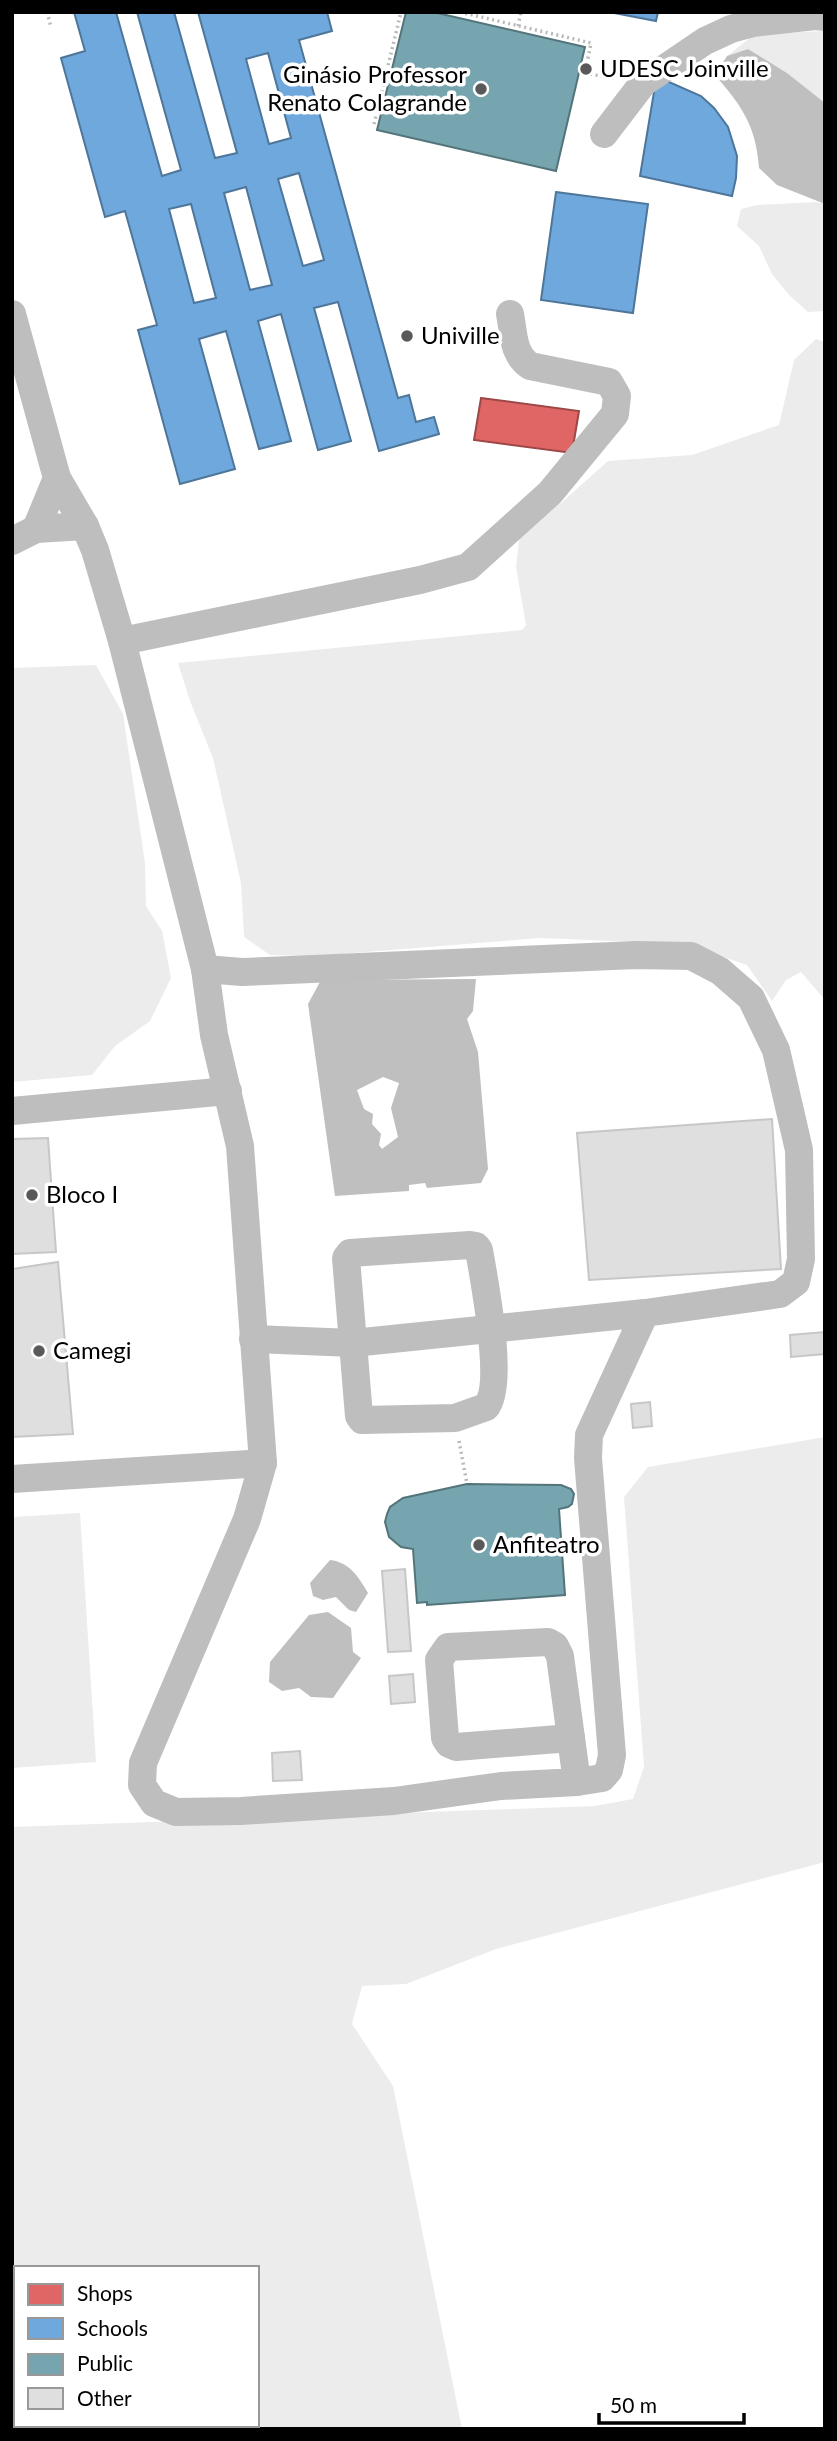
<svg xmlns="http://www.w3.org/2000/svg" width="837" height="2441" font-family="Lato,sans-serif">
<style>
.green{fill:#ececec;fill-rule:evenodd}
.water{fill:#bfbfbf;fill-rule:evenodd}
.shops{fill:#e06666;stroke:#9d4747;stroke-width:2}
.schools{fill:#6fa8dc;stroke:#4e769a;stroke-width:2;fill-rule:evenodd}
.public{fill:#76a5af;stroke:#53747a;stroke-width:2}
.building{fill:#dfdfdf;stroke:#c7c7c7;stroke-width:2}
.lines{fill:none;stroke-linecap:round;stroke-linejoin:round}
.path{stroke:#b9b9b9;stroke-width:3.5;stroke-dasharray:2 3.5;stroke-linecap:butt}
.minor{stroke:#bebebe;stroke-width:28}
.poi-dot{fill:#595959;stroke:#fff;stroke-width:2.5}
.labels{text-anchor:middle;stroke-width:7;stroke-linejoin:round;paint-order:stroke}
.poi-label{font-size:24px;fill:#000;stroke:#fff;text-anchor:start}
</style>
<rect width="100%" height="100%" fill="#fff"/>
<g class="green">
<path d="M825,31V103L787,73L748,49L727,56L755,34Z"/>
<path d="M816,202L825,204V311L808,312L789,295L772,274L759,246L737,226L741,209L757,205Z"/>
<path d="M816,339L825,342V1000L801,972L786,980L772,1001L747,965L686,944L540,938L316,956L270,955L244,937L241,883L213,758L190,701L178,663L522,630L526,625L516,567L520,532L561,503L608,461L692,455L779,425L794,360Z"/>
<path d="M96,665L123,714L145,863L146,906L162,931L171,978L150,1021L115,1046L92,1075L12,1082V668Z"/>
<path d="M825,1437V1862L496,1949L406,1984L362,1986L352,2024L393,2086L462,2429H12V1827L595,1806L633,1799L644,1767L624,1497L648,1467ZM16,2268H257V2425H16Z"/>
<path d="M80,1513L96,1762L12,1768V1517Z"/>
</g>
<g class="water">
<path d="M748,49L787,73L825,103V204L777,185L759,168C756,126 742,106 715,75L727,56Z"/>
<path d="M476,979L473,1011L467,1019L478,1052L488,1169L481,1183L427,1188L425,1183L409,1185V1191L335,1196L308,1004L321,980ZM383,1077L399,1083L391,1108L398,1137L382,1149L379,1145L381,1134L372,1124L373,1114L364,1109L357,1090Z"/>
<path d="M330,1560C349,1562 359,1577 368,1593L356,1612L349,1610L336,1597L323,1600L313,1596L310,1583Z"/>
<path d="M328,1612L351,1628L353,1652L361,1658L333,1698L311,1697L299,1688L282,1691L269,1682L270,1662L309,1615Z"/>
</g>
<path class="shops" d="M481,398L579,411L572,453L474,440Z"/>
<g class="schools">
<path d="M74,12H116L162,176L181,170L137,12H174L215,158L237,153L198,12H327L332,31L299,40L398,398L409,395L416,422L434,417L439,434L379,451L338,302L314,308L351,441L318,450L281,314L258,321L291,441L259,449L226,331L199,339L235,469L180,484L138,330L157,325L125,211L105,217L61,58L85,51ZM268,53L291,138L269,144L246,59ZM299,173L324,260L303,266L278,179ZM246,187L272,285L250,290L224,193ZM191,204L216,298L194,303L169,209Z"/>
<path d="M609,12H658L656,21Z"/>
<path d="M656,80L669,82L701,96L714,108L728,127L737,156L736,178L732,196L640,176Z"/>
<path d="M556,192L648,204L633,313L541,300Z"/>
</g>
<g class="public">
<path d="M406,12H433L585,47L556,171L377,130Z"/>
<path d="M467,1484L561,1485L571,1489L574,1494L572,1504L568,1507L559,1509L565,1595L427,1605V1602L417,1603L413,1549L401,1547L389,1537L385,1522L387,1514L390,1507L403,1498Z"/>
</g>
<g class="building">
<path d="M772,1119L781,1269L589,1280L577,1133Z"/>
<path d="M48,1138L56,1252L12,1254V1139Z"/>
<path d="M58,1262L73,1434L12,1437V1269Z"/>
<path d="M825,1332V1354L791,1357L790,1335Z"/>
<path d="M650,1402L652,1426L633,1428L631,1404Z"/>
<path d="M405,1569L411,1651L388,1652L382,1571Z"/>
<path d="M413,1674L415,1702L391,1704L389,1676Z"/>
<path d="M300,1751L302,1780L273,1781L272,1753Z"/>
</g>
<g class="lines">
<g class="path">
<path d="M47,12L51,27"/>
<path d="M460,12L591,43L585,73L617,79"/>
<path d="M518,26L521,12"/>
<path d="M374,124L401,12"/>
<path d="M459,1441L467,1484"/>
</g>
<g class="minor">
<path d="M604,134L643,83L705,41L731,29L753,23L815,16L825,17"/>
<path d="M12,314L57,478L85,526L95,550L122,641L205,969L214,1035L240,1146L263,1463L247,1519L143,1763L142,1785L154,1803L176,1812L241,1811L394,1801L501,1786L577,1782L571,1738"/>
<path d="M36,529L57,478"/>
<path d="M12,541L36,529L85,526"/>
<path d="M122,641L420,580L468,567L550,493L615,414L617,396L609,382L530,366C512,353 514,334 510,314"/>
<path d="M205,969L242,972L636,955L691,956L720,971L751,998L776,1050L799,1150L801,1259L796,1282L780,1294L645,1313L353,1343L253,1339"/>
<path d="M12,1111L228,1091"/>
<path d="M470,1245L476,1246L479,1250C484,1280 505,1385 486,1407L455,1418L362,1420L359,1416L346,1258L350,1253Z"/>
<path d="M12,1479L263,1463"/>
<path d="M548,1642L555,1646L560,1656L571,1738L456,1747L449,1744L445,1738L439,1660L448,1647Z"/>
<path d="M577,1782L602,1778L609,1770L612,1755L588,1458L589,1435L645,1313"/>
</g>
</g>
<g class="poi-dot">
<circle cx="586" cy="69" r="7"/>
<circle cx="481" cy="89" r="7"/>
<circle cx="407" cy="336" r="7"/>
<circle cx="32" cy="1195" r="7"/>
<circle cx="39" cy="1351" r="7"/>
<circle cx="479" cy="1545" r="7"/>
</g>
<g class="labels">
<g class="poi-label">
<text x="600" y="77">UDESC Joinville</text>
<text x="467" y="83" text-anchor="end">Ginásio Professor<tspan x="467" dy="28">Renato Colagrande</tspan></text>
<text x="421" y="344">Univille</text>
<text x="46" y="1203">Bloco I</text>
<text x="53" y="1359">Camegi</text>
<text x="493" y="1553">Anfiteatro</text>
</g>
</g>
<rect width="837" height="2441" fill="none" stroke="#000000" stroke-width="28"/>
<rect x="14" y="2266" width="245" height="161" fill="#ffffff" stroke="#999999" stroke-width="2"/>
<rect x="28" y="2284" width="35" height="21" fill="#e06666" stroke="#999999" stroke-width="2"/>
<text x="77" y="2301" font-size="21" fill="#000000">Shops</text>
<rect x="28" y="2318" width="35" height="21" fill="#6fa8dc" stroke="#999999" stroke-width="2"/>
<text x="77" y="2336" font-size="21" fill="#000000">Schools</text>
<rect x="28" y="2354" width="35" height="21" fill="#76a5af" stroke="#999999" stroke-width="2"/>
<text x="77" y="2371" font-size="21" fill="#000000">Public</text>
<rect x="28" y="2388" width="35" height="21" fill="#dfdfdf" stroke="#999999" stroke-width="2"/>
<text x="77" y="2406" font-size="21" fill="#000000">Other</text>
<path d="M599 2413v10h145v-10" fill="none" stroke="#000000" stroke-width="3.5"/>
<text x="610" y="2413" font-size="21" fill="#000000" stroke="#ffffff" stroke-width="5" paint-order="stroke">50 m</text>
</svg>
